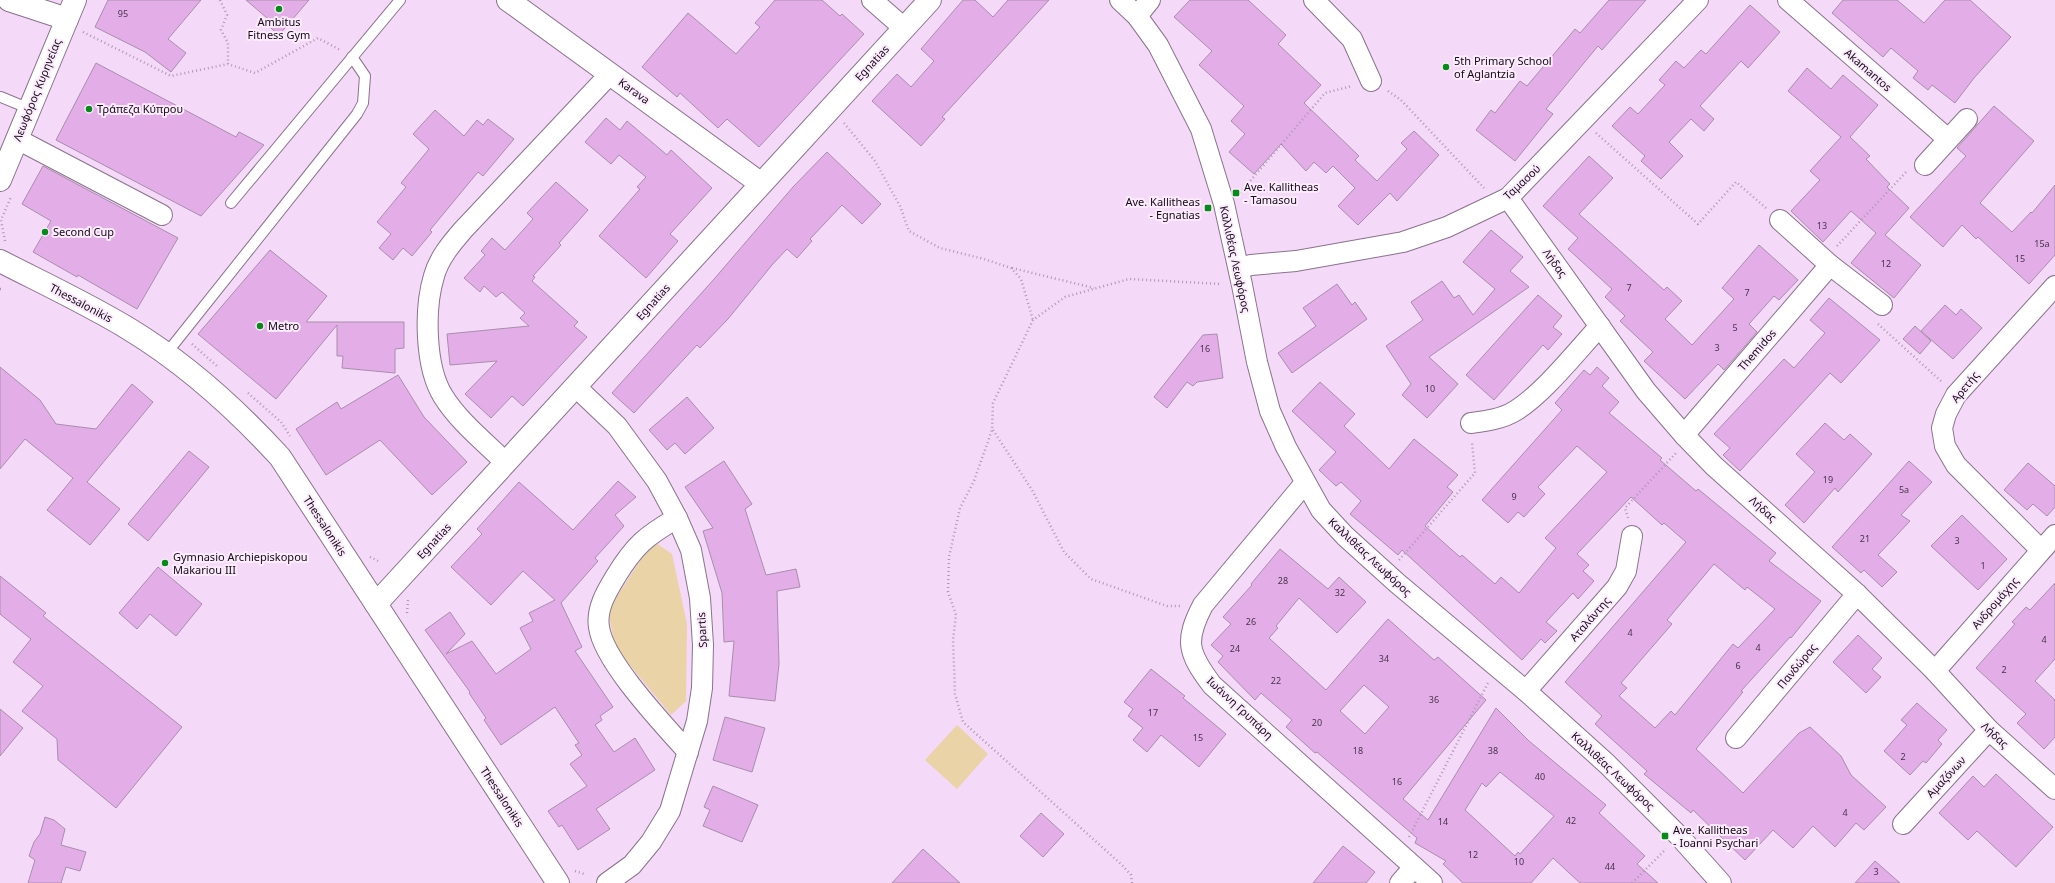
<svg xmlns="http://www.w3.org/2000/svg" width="2055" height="883" font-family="'Noto Sans',sans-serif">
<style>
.green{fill:#ead3a7}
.building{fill:#e3aee8;stroke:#a88eab;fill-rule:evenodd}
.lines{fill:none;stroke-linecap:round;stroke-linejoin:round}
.service-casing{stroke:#8b728d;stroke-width:12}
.minor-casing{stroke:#8b728d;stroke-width:22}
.tertiary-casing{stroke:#8b728d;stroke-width:24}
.secondary-casing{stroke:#8b728d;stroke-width:24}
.path{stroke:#af99b2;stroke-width:2.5;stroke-dasharray:1 3;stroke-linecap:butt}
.service{stroke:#fff;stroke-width:10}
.minor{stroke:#fff;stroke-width:20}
.tertiary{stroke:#fff;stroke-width:22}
.secondary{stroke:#fff;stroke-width:22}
.poi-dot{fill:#058b17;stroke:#fcebfd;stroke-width:1.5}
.labels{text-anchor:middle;stroke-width:4;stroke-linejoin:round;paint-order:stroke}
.number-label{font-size:9px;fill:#473349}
.poi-label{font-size:11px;fill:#130a14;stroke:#fcebfd;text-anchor:start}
.street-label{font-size:11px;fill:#130a14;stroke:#fcebfd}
</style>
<rect width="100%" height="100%" fill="#f5d9f8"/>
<g class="green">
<path d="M653,541L672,554L687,624L686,701L671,715L615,647L608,610Z"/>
<path d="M957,725L988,754L957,789L925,760Z"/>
</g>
<g class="building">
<path d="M108,0H201L168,39L186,53L171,72L145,52L95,27Z"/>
<path d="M246,0H309L279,35L264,22L267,18Z"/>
<path d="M775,0H822L840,16L842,14L864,34L759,147L727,119L718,128L680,93L677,97L642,67L688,13L736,54L760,27L755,23Z"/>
<path d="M963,0H975L993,17L1008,0H1049L942,117L945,119L921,146L872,101L897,74L911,87L934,61L921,49Z"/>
<path d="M1190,0H1248L1286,35L1278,44L1321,85L1304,103L1359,156L1355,160L1377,181L1407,149L1401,143L1414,131L1439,155L1397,201L1390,193L1358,225L1338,206L1355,188L1333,166L1326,173L1314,162L1306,171L1281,144L1254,174L1229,152L1245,134L1231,121L1244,106L1199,65L1212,51L1174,17Z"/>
<path d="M1609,0H1646L1602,50L1598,46L1546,109L1553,114L1515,161L1476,130L1491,110L1495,113L1520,81L1527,86L1575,29L1580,33Z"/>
<path d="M1843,0H1897L1924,23L1945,0H1970L2011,37L1974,78L1955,103L1932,85L1928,90L1913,78L1918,71L1891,48L1883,57L1832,13Z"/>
<path d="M1750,5L1780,32L1748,68L1741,61L1700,106L1714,119L1704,131L1691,119L1669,142L1683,156L1661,179L1641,161L1645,156L1612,126L1630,107L1638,114L1665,85L1659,80L1676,61L1684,68L1701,50L1706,54Z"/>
<path d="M96,63L236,137L239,132L264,145L201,216L56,140Z"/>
<path d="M1807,68L1831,89L1843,75L1878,105L1850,137L1870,156L1866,159L1890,184L1887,187L1909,208L1885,235L1921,265L1894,298L1851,263L1876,233L1851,211L1823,242L1791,211L1820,180L1810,171L1841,137L1788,91Z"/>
<path d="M1994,106L2034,141L1980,203L2012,232L2031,212L2032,213L2055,185V255L2029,284L1978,237L1976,239L1962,225L1943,247L1910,217L1966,156L1957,148Z"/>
<path d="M435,110L464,136L477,120L483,125L488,119L514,139L483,176L478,172L430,230L432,232L412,256L403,248L393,260L379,248L391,234L377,222L406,187L401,183L429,149L413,134Z"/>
<path d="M606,118L620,130L627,121L667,155L671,150L712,188L670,234L678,241L646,278L599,236L640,189L637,187L646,177L619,155L611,164L585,142Z"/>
<path d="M827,152L881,204L862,224L842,205L810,239L812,241L797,258L787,249L772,265L728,319L700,348L697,345L634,413L612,393L715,278L793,187Z"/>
<path d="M1589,156L1613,178L1579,214L1664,290L1667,287L1682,301L1665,319L1692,345L1734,299L1722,288L1759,245L1798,280L1779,300L1774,296L1749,324L1757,332L1724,370L1718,364L1685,399L1644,361L1653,352L1620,321L1625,316L1605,297L1612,289L1568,249L1578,238L1543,206Z"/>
<path d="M43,166L178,238L137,309L78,275L77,277L33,252L51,221L22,204Z"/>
<path d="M556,182L588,210L559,243L561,245L533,276L535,277L532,281L578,322L574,326L587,337L523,406L512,396L491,418L465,394L497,361L450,365L447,334L529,326L520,318L525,313L502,292L496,297L484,286L480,292L464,278L485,255L481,251L492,238L505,250L533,219L527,213Z"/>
<path d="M1491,230L1523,257L1510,271L1529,287L1429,357L1458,384L1427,418L1402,395L1411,384L1386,346L1423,320L1411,302L1442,281L1454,298L1459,295L1473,315L1495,289L1463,262Z"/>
<path d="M270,250L327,296L306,322H404V348L395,349V373L342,368L343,356H337V325L276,399L198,334Z"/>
<path d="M1337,284L1352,305L1355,302L1367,319L1292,373L1278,353L1316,326L1303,308Z"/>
<path d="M1538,295L1562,316L1553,327L1562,334L1548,350L1543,345L1494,400L1466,375Z"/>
<path d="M1829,298L1880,340L1841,383L1830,373L1740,471L1723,455L1730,448L1714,434L1784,359L1794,368L1825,333L1810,320Z"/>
<path d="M1945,305L1956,315L1961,309L1982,328L1953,359L1921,331Z"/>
<path d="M1915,326L1931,341L1920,354L1903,339Z"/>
<path d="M1217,334L1223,378L1197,382L1193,386L1187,382L1167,408L1154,397L1203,335Z"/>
<path d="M0,367L40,400L56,424L96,429L132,384L153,402L87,482L120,509L90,545L47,510L73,478L25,439L0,469Z"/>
<path d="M1597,367L1609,378L1602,386L1619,402L1609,413L1662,458L1660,460L1696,491L1698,489L1776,553L1769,561L1821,601L1791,638L1790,637L1741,691L1743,692L1696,749L1743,793L1799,733L1810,727L1841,756L1851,775L1886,807L1864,830L1856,823L1835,847L1813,826L1793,848L1773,830L1745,860L1693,810L1691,813L1644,774L1647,771L1595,724L1602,716L1565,682L1686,542L1664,523L1662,525L1631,497L1577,554L1589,565L1583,571L1594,581L1578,599L1573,593L1546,622L1557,631L1545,643L1541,639L1522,660L1402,550L1398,555L1350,514L1361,501L1341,482L1336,486L1319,470L1336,452L1292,411L1320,382L1355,414L1344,426L1389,469L1414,439L1458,475L1447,487L1453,492L1425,526L1460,557L1462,555L1495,584L1501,577L1519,593L1556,548L1545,538L1607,472L1577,446L1538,487L1545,494L1524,517L1518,512L1508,523L1482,500L1562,410L1555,403L1584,370L1590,375ZM1714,564L1745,590L1747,587L1775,609L1738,648L1733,644L1675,715L1671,711L1655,728L1619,696L1627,688L1621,683L1672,624L1667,620Z"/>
<path d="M398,375L424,417L467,462L432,495L380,440L326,475L296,429L337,402L341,409Z"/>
<path d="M687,397L714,428L685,454L675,443L667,450L649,430Z"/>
<path d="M1825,423L1844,440L1850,434L1872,454L1838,492L1835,488L1804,523L1785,505L1815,472L1796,454Z"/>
<path d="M189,451L209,467L148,541L128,524Z"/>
<path d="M724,461L752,504L745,509L766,575L796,569L800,587L777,591L779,664L775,701L729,696L734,641L724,642L722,593L703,531L713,528L685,487Z"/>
<path d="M1909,461L1932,482L1901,515L1910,521L1878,555L1897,572L1882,587L1864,570L1861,573L1832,547Z"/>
<path d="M2028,463L2055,486V507L2047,516L2033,504L2027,510L2004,490Z"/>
<path d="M618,481L636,497L615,515L624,526L595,558L598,561L561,603L582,647L575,651L613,707L600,716L602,720L595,725L614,752L635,738L655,770L596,809L610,829L578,850L562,825L559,827L548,811L587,786L570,764L582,755L575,745L579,743L555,707L501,745L484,720L486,718L469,693L470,692L425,630L450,612L465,634L446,654L472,641L496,674L531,649L520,628L533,621L529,613L555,600L523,571L491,605L451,567L482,534L477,529L519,482L573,530Z"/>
<path d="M1962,515L2007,559L1978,590L1931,546Z"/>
<path d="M1280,549L1328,589L1339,577L1366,602L1337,633L1299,598L1276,626L1278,628L1269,638L1326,690L1388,619L1434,660L1438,657L1486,700L1403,799L1428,820L1496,708L1529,741L1606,805L1599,813L1645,856L1637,864L1658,883H1580L1553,858L1531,883H1463L1443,864L1446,861L1415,843L1417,838L1317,752L1315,753L1286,727L1292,720L1261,693L1255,700L1218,662L1223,656L1211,645L1231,624L1223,617L1252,585L1251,584ZM1364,685L1389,707L1365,734L1340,711ZM1500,772L1554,816L1520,854L1518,852L1515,856L1465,810L1482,783L1486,787Z"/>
<path d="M158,567L202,604L176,636L150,614L137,629L119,613Z"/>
<path d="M0,576L46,613L43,616L182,727L116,808L58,760L57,739L22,711L43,686L13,662L31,639L0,614Z"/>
<path d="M2055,583V659L2035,681L2055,700V737L2044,749L2017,723L2026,714L1976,668L2015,624L2012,622L2026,607L2030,610Z"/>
<path d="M1858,635L1882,658L1872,669L1881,677L1866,693L1833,662Z"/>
<path d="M1151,669L1185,696L1183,698L1226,734L1199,767L1161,735L1147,752L1133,740L1143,728L1128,716L1133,709L1124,702Z"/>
<path d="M1917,703L1947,730L1938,740L1942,744L1926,763L1923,761L1910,775L1884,751L1907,725L1901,720Z"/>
<path d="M0,709L23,728L0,756Z"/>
<path d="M725,717L765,728L752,772L713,760Z"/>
<path d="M1996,774L2053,827L2016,867L1977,831L1968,840L1939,813L1973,776L1984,787Z"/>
<path d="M713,786L758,805L742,842L703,826L710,810L704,807Z"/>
<path d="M1041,813L1064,834L1043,857L1020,836Z"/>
<path d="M45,817L54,820L65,829L61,845L86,852L80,871L66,867L61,883H28L35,860L29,856L34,842L40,834Z"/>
<path d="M1343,846L1375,872L1366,883H1313Z"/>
<path d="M923,849L960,883H892Z"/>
<path d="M1875,861L1900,883H1855Z"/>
</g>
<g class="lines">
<defs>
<g id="service">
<path d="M1,97L30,109"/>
<path d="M231,203L400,0"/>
<path d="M166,354L357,114L363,103L365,76L352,57"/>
</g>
<g id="minor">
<path d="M872,0L904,28"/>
<path d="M1120,0L1137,16L1158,45L1201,129L1224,204L1242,285L1257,362L1270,411L1286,447L1321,510L1345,536L1397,583L1526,691L1607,764L1679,836L1721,883"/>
<path d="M1314,0L1352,39L1371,81"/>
<path d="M1788,0L1948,139"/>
<path d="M1137,16L1150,0"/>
<path d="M17,139L162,215"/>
<path d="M1925,165L1967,119"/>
<path d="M1508,198L1646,391L1684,435L1714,466L1857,594L1935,671L1989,730L2055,789"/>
<path d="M1780,220L1830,265L1882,305"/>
<path d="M1239,268L1251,265L1296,261L1403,242L1447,227L1508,198L1698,0"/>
<path d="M576,387L617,426L657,481L677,518L691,550L700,598L703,645L702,688L697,721L670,811L651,842L632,865L607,883"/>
<path d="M1471,423C1486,421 1502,419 1515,411C1543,394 1577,351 1600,326"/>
<path d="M1684,435L1830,265"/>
<path d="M506,463C485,442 459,422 443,396C425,367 424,309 434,276C439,258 451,244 463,230L610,74"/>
<path d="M1305,483L1203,605C1184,641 1188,653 1212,685L1432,883"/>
<path d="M677,518C646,536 635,545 616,576C607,591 596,608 599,627C603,661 664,725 688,752"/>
<path d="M2041,550L1956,465L1945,446L1942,428L1946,414L1956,395L2055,286"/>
<path d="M1935,671L2055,535"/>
<path d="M1526,691L1617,587L1626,571L1632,536"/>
<path d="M1736,738L1857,594"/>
<path d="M1903,824L1989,730"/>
<path d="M1400,883L1414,867"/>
</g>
<g id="tertiary">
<path d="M9,0L67,19"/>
<path d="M508,0L760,183"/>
<path d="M376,604L930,0"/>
</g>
<g id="secondary">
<path d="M0,180L75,0"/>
<path d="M0,261C43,283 88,304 129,329C185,363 236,409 280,457L558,883"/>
</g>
</defs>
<use href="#service" class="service-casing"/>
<use href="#minor" class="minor-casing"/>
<use href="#tertiary" class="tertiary-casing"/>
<use href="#secondary" class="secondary-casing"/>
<g class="path">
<path d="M220,0L227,15L221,30L228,43V64"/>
<path d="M83,32L171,76L228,64L255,73L318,38L340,50"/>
<path d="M1388,91L1401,100L1484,188"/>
<path d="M844,123L875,161L900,206L909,231L940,248L984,259L1011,268L1021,279L1033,320"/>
<path d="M1596,133L1698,224L1736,182L1766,208"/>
<path d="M1240,193L1325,93L1352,86"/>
<path d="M5,241L1,220L11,197"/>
<path d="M1837,246L1907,171"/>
<path d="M1012,268L1094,288"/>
<path d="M0,289H1"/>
<path d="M1878,324L1943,383"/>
<path d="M192,344L217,366"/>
<path d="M248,393L281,422L290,436"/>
<path d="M993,430L1032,490L1064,552L1091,579L1167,606H1182"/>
<path d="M1628,518L1625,508L1676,453"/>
<path d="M370,557L378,561"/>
<path d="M1399,560L1475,473L1472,442"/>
<path d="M407,613L408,600"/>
<path d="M1409,837L1488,683"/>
<path d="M575,871L584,874"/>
<path d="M1132,883L1131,875L1122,865L963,722L955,694L953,639L956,615L948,592L949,557L960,508L974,481L992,430L993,403L1033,320L1065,297L1129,279L1221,284"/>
<path d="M1632,883L1666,849"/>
</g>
<use href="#service" class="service"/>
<use href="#minor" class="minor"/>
<use href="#tertiary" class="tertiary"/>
<use href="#secondary" class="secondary"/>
</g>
<g class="poi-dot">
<circle cx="279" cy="9" r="4"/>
<circle cx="1446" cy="67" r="4"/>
<circle cx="89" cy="109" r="4"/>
<rect x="1232" y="189" width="8" height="8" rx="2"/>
<rect x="1204" y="204" width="8" height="8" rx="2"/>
<circle cx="45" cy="232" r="4"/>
<circle cx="260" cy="326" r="4"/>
<circle cx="165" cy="563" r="4"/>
<rect x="1661" y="832" width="8" height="8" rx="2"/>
</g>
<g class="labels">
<g class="number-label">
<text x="123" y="17">95</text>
<text x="1822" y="229">13</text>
<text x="2042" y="247">15a</text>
<text x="2020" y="262">15</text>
<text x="1886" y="267">12</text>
<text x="1629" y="291">7</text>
<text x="1747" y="296">7</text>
<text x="1735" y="331">5</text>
<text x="1717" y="351">3</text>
<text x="1205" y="352">16</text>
<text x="1430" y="392">10</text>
<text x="1828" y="483">19</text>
<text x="1904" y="493">5a</text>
<text x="1514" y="500">9</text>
<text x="1865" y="542">21</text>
<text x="1957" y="544">3</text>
<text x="1983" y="569">1</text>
<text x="1283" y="584">28</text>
<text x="1340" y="596">32</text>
<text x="1251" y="625">26</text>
<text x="1630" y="636">4</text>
<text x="2044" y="643">4</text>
<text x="1758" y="651">4</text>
<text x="1235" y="652">24</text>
<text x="1384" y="662">34</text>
<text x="1738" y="669">6</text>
<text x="2004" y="673">2</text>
<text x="1276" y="684">22</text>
<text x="1434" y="703">36</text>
<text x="1153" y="716">17</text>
<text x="1317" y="726">20</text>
<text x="1198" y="741">15</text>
<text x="1358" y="754">18</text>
<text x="1493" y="754">38</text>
<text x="1903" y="760">2</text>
<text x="1540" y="780">40</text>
<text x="1397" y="785">16</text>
<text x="1845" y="816">4</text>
<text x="1571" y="824">42</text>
<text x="1443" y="825">14</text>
<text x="1473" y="858">12</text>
<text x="1519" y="865">10</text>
<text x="1610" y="870">44</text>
<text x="1876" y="875">3</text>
</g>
<g class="poi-label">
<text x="279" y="26" text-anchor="middle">Ambitus<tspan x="279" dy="13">Fitness Gym</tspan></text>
<text x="1454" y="65">5th Primary School<tspan x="1454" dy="13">of Aglantzia</tspan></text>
<text x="97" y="113">Τράπεζα Κύπρου</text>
<text x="1244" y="191">Ave. Kallitheas<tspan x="1244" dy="13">- Tamasou</tspan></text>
<text x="1200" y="206" text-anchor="end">Ave. Kallitheas<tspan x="1200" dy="13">- Egnatias</tspan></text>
<text x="53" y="236">Second Cup</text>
<text x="268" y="330">Metro</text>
<text x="173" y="561">Gymnasio Archiepiskopou<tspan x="173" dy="13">Makariou III</tspan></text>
<text x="1673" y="834">Ave. Kallitheas<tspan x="1673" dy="13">- Ioanni Psychari</tspan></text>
</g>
<g class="street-label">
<text transform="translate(872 63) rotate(-47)" y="4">Egnatias</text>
<text transform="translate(1868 70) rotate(41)" y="4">Akamantos</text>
<text transform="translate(37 90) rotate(-68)" y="4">Λεωφόρος Κυρηνείας</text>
<text transform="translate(634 91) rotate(36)" y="4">Karava</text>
<text transform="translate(1522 182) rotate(-43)" y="4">Ταμασού</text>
<text transform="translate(1235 259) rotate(78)" y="4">Καλλιθέας Λεωφόρος</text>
<text transform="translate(1555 263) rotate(54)" y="4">Λήδας</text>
<text transform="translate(653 302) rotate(-48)" y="4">Egnatias</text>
<text transform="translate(81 303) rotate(28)" y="4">Thessalonikis</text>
<text transform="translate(1757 350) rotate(-49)" y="4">Themidos</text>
<text transform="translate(1965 387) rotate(-51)" y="4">Αρετής</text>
<text transform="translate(1763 509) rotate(42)" y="4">Λήδας</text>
<text transform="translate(325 526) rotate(57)" y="4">Thessalonikis</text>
<text transform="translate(434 541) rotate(-47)" y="4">Egnatias</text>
<text transform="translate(1370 557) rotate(43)" y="4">Καλλιθέας Λεωφόρος</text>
<text transform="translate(1995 603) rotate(-49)" y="4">Ανδρομάχης</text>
<text transform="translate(1590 619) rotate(-49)" y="4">Αταλάντης</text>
<text transform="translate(702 630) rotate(-93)" y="4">Spartis</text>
<text transform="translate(1797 666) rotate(-50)" y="4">Πανδώρας</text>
<text transform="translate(1240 708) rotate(43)" y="4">Ιωάννη Γρυπάρη</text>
<text transform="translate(1995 735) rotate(43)" y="4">Λήδας</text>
<text transform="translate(1613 771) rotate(43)" y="4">Καλλιθέας Λεωφόρος</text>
<text transform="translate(1946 777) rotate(-47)" y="4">Αμαζόνων</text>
<text transform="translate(502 797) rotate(57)" y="4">Thessalonikis</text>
</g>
</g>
</svg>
